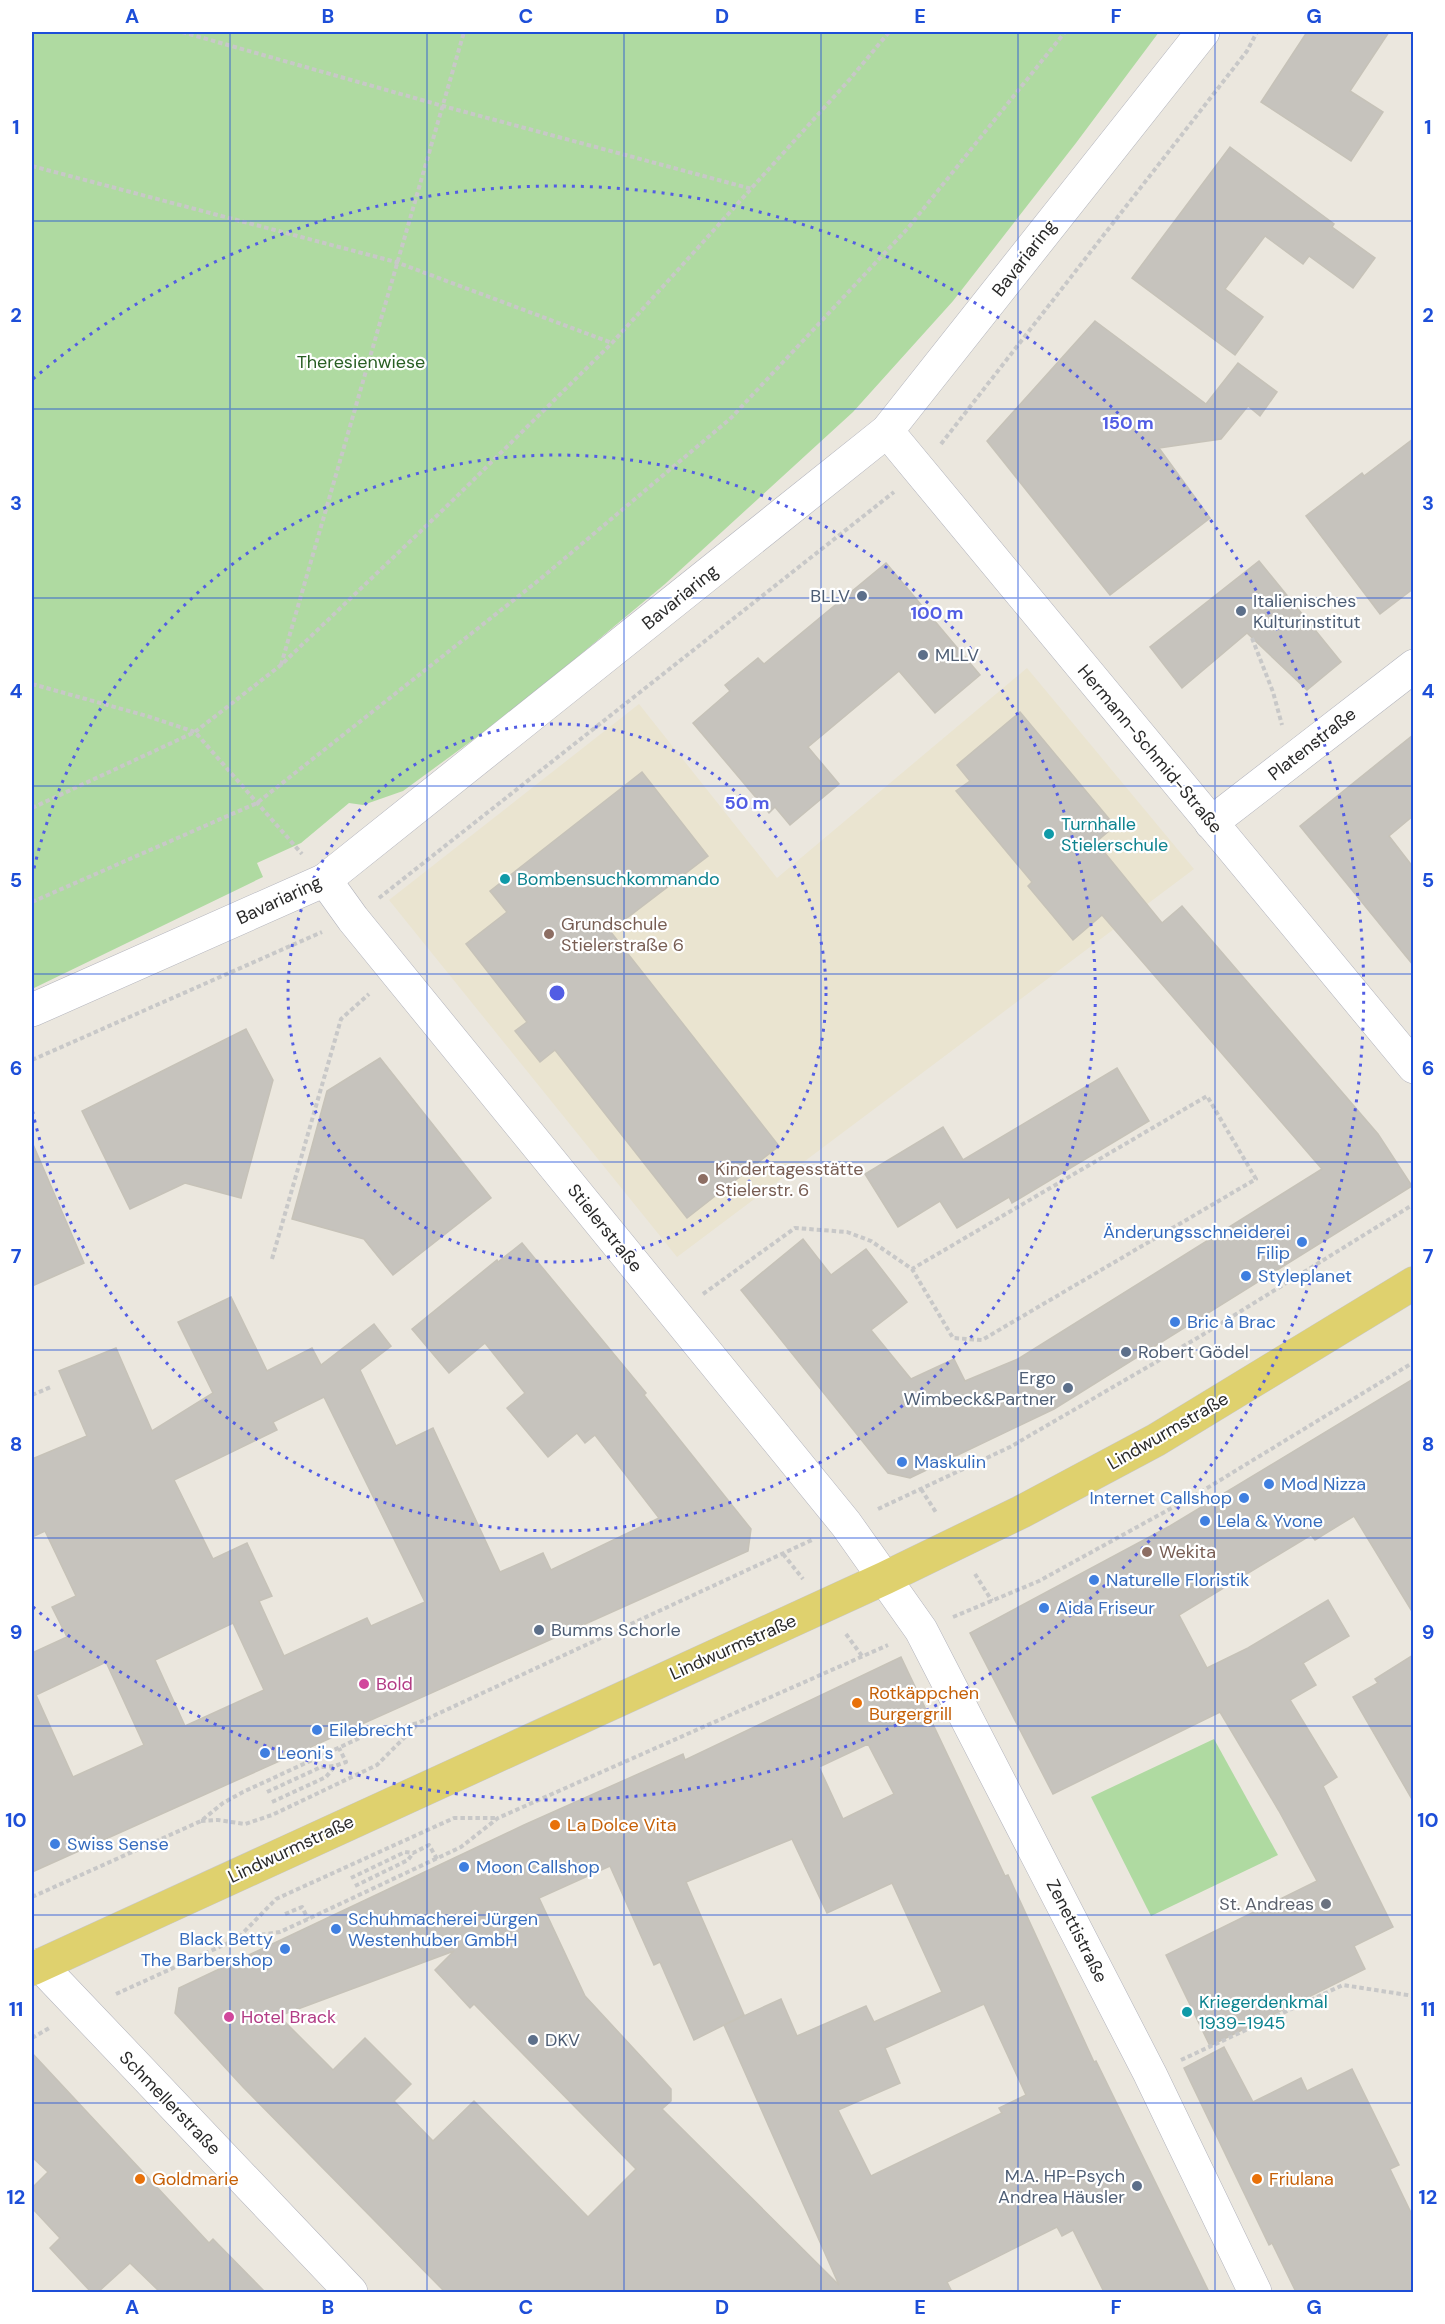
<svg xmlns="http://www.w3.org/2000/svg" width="1445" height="2324" font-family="'DM Sans',sans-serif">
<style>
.education{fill:#eae4d0}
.green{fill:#afdaa1}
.building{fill:#c6c3bd;stroke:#c6c2b8;stroke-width:1.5;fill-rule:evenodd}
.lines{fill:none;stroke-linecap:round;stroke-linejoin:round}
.minor-casing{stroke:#b2b3bc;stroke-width:34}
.major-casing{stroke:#c8c8c8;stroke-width:34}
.path{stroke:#c8c8c8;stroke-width:4;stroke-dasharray:4.5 3;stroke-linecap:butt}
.minor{stroke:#fff;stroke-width:33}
.major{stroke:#dfd16e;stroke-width:33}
.grid{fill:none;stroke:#1d4ed8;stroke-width:1.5;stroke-opacity:0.55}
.ring{fill:none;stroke:#525de4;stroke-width:3;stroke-dasharray:3 6}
.service-dot{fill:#5c6f8a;stroke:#fff;stroke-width:2}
.culture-dot{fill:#0f9aa8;stroke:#fff;stroke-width:2}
.education-dot{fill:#8d6e63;stroke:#fff;stroke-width:2}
.shop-dot{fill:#3f7fe0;stroke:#fff;stroke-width:2}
.hotel-dot{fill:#d1479c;stroke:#fff;stroke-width:2}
.food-dot{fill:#e8710a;stroke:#fff;stroke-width:2}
.worship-dot{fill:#6b7280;stroke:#fff;stroke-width:2}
.labels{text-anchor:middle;stroke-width:4.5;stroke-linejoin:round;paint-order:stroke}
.street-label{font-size:18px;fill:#2a2a2a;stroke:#fff}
.park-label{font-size:18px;fill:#295f23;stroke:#fff}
.service-label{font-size:18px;fill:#4e5e75;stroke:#fff;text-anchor:start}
.culture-label{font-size:18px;fill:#0d838f;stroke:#fff;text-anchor:start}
.education-label{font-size:18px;fill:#785e54;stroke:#fff;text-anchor:start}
.shop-label{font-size:18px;fill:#366cbe;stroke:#fff;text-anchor:start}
.hotel-label{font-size:18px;fill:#b23c85;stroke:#fff;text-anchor:start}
.food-label{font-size:18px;fill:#c56008;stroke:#fff;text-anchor:start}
.worship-label{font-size:18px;fill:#5b616d;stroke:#fff;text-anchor:end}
.centre{fill:#525de4;stroke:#fff;stroke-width:3}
.ring-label{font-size:18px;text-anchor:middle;font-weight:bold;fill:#525de4;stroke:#fff;stroke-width:4.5;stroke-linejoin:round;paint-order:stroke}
.neatline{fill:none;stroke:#1d4ed8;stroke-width:2}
.grid-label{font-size:20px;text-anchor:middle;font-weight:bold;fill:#1d4ed8}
</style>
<rect width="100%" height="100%" fill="#ebe7de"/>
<path class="education" d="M1027,668L1194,869L677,1257L389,900L639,704L777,878Z"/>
<g class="green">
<path d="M32,32H1159L1076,143L953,301L853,412L665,584L515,709L403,791L363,805L349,803L301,843L257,863L263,877L32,989Z"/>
<path d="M1214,1739L1278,1855L1151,1916L1091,1797Z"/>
</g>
<g class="building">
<path d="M1307,32H1389L1350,91L1383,112L1351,161L1261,102Z"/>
<path d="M1230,147L1334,224L1332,227L1375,258L1353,288L1309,256L1303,264L1265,236L1225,289L1263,317L1235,355L1132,278Z"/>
<path d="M1095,321L1206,404L1238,363L1277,392L1260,416L1248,406L1221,439L1159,448L1210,518L1110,595L987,441Z"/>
<path d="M1413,439V589L1380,614L1306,516L1362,473L1364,476Z"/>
<path d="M1259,561L1341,662L1307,690L1247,633L1182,688L1150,647Z"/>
<path d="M886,563L980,675L935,713L899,671L808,747L839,784L790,825L775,807L769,813L693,723L730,691L725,685L758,658L764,664Z"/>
<path d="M1020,712L1115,826L1096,842L1162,923L1182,906L1378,1134L1412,1186L1054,1409L910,1478L888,1473L741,1290L803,1239L831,1275L866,1249L907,1302L871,1330L911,1379L954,1359L965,1381L1018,1359L1322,1169L1102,915L1073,940L1028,886L1032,882L956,791L970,781L957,765Z"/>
<path d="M1413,735V816L1389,836L1413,867V965L1300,826Z"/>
<path d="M642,772L708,856L610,931L779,1146L687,1218L555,1050L540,1062L515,1031L527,1022L466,944L507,912L490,891Z"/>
<path d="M246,1029L273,1080L241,1198L185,1183L130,1209L82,1111Z"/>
<path d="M380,1058L491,1198L393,1275L364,1239L292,1219L327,1091Z"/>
<path d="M1117,1068L1149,1121L1012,1203L1009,1197L957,1228L940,1201L898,1227L865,1174L943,1127L963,1160Z"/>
<path d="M32,1142L84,1263L32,1286Z"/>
<path d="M522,1243L646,1393L644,1395L751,1529L748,1551L32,1872V1653L67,1637L52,1607L76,1596L45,1531L32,1537V1459L87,1436L59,1371L116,1348L152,1431L213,1393L178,1322L231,1297L267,1371L312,1348L321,1365L374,1324L391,1346L360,1370L396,1446L433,1428L500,1572L543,1553L551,1570L659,1518L595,1435L585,1443L577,1433L548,1457L507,1408L525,1393L485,1343L449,1373L412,1329L497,1260L498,1262ZM324,1397L425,1602L371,1626L367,1618L284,1656L259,1601L272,1596L247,1543L213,1559L174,1480L277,1430L273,1422ZM233,1623L264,1690L185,1726L155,1660ZM106,1662L144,1745L73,1777L36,1695Z"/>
<path d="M1413,1379V1613L1354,1516L1315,1540L1311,1535L1179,1615L1207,1668L1248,1648L1328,1600L1349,1636L1303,1663L1316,1685L1290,1700L1337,1777L1323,1786L1393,1927L1354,1946L1365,1969L1210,2046L1166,1955L1317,1881L1279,1811L1220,1712L1053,1794L970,1633L1170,1526Z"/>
<path d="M1413,1655V1801L1353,1697L1378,1683L1375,1679Z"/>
<path d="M901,1657L1005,1876L1008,1875L1094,2062L1096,2061L1209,2292H1104L1073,2230L1062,2236L1057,2227L947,2282L952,2292H445L243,2087L175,2013L179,1988L524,1825L683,1754L685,1760ZM868,1744L894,1794L843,1819L819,1767ZM792,1839L827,1913L892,1883L942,1992L874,2022L866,2006L797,2036L781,1999L724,2025L839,2285L662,2109L671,2101V2089L585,1996L539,1898L610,1866L654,1965L660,1962L694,2040L744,2015L686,1882ZM454,1951L435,1970L470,2008L474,2004L636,2169L588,2217L474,2101L433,2141L394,2101L411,2084L365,2038L333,2070L279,2016ZM984,2004L1026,2095L999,2108L1002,2113L871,2176L838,2110L900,2083L885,2048Z"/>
<path d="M1224,2047L1253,2102L1301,2078L1307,2091L1352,2069L1399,2165L1390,2169L1413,2217V2292H1296L1272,2243L1269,2245L1184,2068Z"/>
<path d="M32,2053L209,2243L213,2239L265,2292H160L130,2263L98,2292H91L50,2248L60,2238L32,2208V2188L48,2172L32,2157Z"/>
</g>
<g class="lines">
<defs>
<g id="minor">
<path d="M887,431L1414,1067"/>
<path d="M1211,823L1414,666"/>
<path d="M325,880L353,919L846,1524L921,1630L1150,2074L1255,2292"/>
<path d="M32,1010L325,880L887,431L1203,32"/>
<path d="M40,1965L351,2292"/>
</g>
<path id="major" d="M32,1969L885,1578L1021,1512L1156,1440L1414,1283"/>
</defs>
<use href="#minor" class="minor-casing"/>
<use href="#major" class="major-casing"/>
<g class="path">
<path d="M182,32L443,106L752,189"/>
<path d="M32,166L396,262L612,343"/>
<path d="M941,444L1247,51L1257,32"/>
<path d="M1252,638L1273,692L1282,725"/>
<path d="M281,665L464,32"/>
<path d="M32,684L147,716L195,732L302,854"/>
<path d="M32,808L195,732L281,665L449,504L612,343L850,79L889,32"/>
<path d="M379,898L894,492"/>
<path d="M32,902L257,803L539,580L731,418L908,228L1065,32"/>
<path d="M32,1060L322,932"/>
<path d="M272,1259L341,1019L369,994"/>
<path d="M703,1294L795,1228L847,1232L871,1241L912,1269L953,1338L982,1340L1256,1179L1207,1096L912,1269"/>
<path d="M32,1395L51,1387"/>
<path d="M921,1489L937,1514"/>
<path d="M878,1509L1010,1447L1199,1337L1414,1204"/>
<path d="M783,1554L803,1579"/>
<path d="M975,1574L992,1601"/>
<path d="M953,1617L1039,1581L1199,1493L1414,1362"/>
<path d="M846,1634L862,1656"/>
<path d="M267,1792L321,1767L335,1766L346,1762L339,1748"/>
<path d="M272,1802L326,1777L335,1766"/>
<path d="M201,1821L218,1820L245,1824L272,1815L377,1765L418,1724"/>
<path d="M351,1878L405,1852L413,1853L429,1845L437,1859"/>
<path d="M355,1886L408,1860L413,1853"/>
<path d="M32,1897L201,1821L223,1803L243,1792L364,1736L418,1723L814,1539"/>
<path d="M285,1914L302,1907L308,1919"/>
<path d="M239,1937L276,1899L454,1818H498"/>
<path d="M116,1994L239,1938L280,1932L308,1919L461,1847L498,1818L888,1645"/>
<path d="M32,2038L51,2027"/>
<path d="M1181,2060L1343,1985L1414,1996"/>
</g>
<use href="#minor" class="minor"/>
<use href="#major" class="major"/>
</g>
<path class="grid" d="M230,32V2292M427,32V2292M624,32V2292M821,32V2292M1018,32V2292M1215,32V2292M32,221H1414M32,409H1414M32,598H1414M32,786H1414M32,974H1414M32,1162H1414M32,1350H1414M32,1538H1414M32,1726H1414M32,1915H1414M32,2103H1414"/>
<g class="ring">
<circle cx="557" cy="993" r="269"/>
<path d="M32 877A538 538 0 1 1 32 1109"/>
<path d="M33 379A807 807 0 1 1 33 1607"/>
</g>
<g class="service-dot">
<circle cx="862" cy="596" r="6"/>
<circle cx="1241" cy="611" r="6"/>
<circle cx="923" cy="655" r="6"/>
<circle cx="1126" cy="1352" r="6"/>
<circle cx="1068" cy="1388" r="6"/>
<circle cx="539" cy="1630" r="6"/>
<circle cx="533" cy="2040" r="6"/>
<circle cx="1137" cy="2186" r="6"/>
</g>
<g class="culture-dot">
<circle cx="1049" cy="834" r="6"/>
<circle cx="505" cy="879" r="6"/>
<circle cx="1187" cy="2012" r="6"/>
</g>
<g class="education-dot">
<circle cx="549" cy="934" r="6"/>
<circle cx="703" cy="1179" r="6"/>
<circle cx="1147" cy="1552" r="6"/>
</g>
<g class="shop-dot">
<circle cx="1302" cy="1242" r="6"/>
<circle cx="1246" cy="1276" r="6"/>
<circle cx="1175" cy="1322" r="6"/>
<circle cx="902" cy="1462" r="6"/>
<circle cx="1269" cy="1484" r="6"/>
<circle cx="1244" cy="1498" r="6"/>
<circle cx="1205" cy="1521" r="6"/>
<circle cx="1094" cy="1580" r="6"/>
<circle cx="1044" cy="1608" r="6"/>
<circle cx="317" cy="1730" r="6"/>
<circle cx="265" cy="1753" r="6"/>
<circle cx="55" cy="1844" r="6"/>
<circle cx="464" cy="1867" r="6"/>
<circle cx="336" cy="1929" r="6"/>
<circle cx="285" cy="1949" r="6"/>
</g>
<g class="hotel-dot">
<circle cx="364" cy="1684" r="6"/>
<circle cx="229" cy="2017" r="6"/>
</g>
<g class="food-dot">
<circle cx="857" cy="1703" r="6"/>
<circle cx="555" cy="1825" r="6"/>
<circle cx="140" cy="2179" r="6"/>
<circle cx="1257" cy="2179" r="6"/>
</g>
<circle class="worship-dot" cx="1326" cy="1904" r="6"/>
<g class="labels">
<g class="street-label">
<text transform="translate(1024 258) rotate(-52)" y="6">Bavariaring</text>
<text transform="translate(680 597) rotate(-39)" y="6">Bavariaring</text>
<text transform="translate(1312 744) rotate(-38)" y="6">Platenstraße</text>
<text transform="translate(1150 749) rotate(50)" y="6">Hermann-Schmid-Straße</text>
<text transform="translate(279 900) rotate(-25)" y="6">Bavariaring</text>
<text transform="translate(605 1228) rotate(51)" y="6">Stielerstraße</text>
<text transform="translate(1168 1431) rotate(-30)" y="6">Lindwurmstraße</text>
<text transform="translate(733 1647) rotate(-24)" y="6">Lindwurmstraße</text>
<text transform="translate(291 1849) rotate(-25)" y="6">Lindwurmstraße</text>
<text transform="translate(1077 1931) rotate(63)" y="6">Zenettistraße</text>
<text transform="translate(170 2103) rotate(46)" y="6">Schmellerstraße</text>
</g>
<g class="park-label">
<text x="361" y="368">Theresienwiese</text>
</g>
<g class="service-label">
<text x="850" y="602" text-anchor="end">BLLV</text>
<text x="1253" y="607">Italienisches<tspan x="1253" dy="21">Kulturinstitut</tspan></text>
<text x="935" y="661">MLLV</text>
<text x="1138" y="1358">Robert Gödel</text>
<text x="1056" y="1384" text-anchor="end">Ergo<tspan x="1056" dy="21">Wimbeck&amp;Partner</tspan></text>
<text x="551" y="1636">Bumms Schorle</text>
<text x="545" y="2046">DKV</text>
<text x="1125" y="2182" text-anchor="end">M.A. HP-Psych<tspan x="1125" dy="21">Andrea Häusler</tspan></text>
</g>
<g class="culture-label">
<text x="1061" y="830">Turnhalle<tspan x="1061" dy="21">Stielerschule</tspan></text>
<text x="517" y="885">Bombensuchkommando</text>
<text x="1199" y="2008">Kriegerdenkmal<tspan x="1199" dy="21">1939-1945</tspan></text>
</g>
<g class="education-label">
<text x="561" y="930">Grundschule<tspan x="561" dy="21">Stielerstraße 6</tspan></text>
<text x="715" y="1175">Kindertagesstätte<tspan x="715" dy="21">Stielerstr. 6</tspan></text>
<text x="1159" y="1558">Wekita</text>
</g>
<g class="shop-label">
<text x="1290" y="1238" text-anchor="end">Änderungsschneiderei<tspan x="1290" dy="21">Filip</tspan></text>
<text x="1258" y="1282">Styleplanet</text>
<text x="1187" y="1328">Bric à Brac</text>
<text x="914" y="1468">Maskulin</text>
<text x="1281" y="1490">Mod Nizza</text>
<text x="1232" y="1504" text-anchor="end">Internet Callshop</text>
<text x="1217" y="1527">Lela &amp; Yvone</text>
<text x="1106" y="1586">Naturelle Floristik</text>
<text x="1056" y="1614">Aida Friseur</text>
<text x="329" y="1736">Eilebrecht</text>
<text x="277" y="1759">Leoni's</text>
<text x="67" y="1850">Swiss Sense</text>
<text x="476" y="1873">Moon Callshop</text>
<text x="348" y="1925">Schuhmacherei Jürgen<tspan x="348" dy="21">Westenhuber GmbH</tspan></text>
<text x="273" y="1945" text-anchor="end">Black Betty<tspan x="273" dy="21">The Barbershop</tspan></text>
</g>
<g class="hotel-label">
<text x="376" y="1690">Bold</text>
<text x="241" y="2023">Hotel Brack</text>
</g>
<g class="food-label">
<text x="869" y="1699">Rotkäppchen<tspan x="869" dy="21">Burgergrill</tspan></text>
<text x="567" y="1831">La Dolce Vita</text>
<text x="152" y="2185">Goldmarie</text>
<text x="1269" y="2185">Friulana</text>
</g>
<g class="worship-label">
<text x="1314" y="1910">St. Andreas</text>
</g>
</g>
<circle cx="557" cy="993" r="9" class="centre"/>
<g class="ring-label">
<text x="1128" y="429">150 m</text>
<text x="937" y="619">100 m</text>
<text x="747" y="809">50 m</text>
</g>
<rect width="1445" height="2324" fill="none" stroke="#ffffff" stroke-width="66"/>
<rect x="33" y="33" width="1379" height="2258" class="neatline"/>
<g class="grid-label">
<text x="132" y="23">A</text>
<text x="328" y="23">B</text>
<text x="526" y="23">C</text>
<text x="722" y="23">D</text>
<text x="920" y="23">E</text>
<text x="1116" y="23">F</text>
<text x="1314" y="23">G</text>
<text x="16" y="134">1</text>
<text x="1428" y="134">1</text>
<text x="16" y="322">2</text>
<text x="1428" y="322">2</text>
<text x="16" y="510">3</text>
<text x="1428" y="510">3</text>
<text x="16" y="698">4</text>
<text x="1428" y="698">4</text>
<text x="16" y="887">5</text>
<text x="1428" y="887">5</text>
<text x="16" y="1075">6</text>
<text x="1428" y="1075">6</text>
<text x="16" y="1263">7</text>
<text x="1428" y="1263">7</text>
<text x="16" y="1451">8</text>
<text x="1428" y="1451">8</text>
<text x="16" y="1639">9</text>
<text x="1428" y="1639">9</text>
<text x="16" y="1827">10</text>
<text x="1428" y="1827">10</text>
<text x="16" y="2016">11</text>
<text x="1428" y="2016">11</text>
<text x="16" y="2204">12</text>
<text x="1428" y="2204">12</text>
<text x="132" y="2314">A</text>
<text x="328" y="2314">B</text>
<text x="526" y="2314">C</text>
<text x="722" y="2314">D</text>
<text x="920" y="2314">E</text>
<text x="1116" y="2314">F</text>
<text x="1314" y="2314">G</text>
</g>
</svg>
